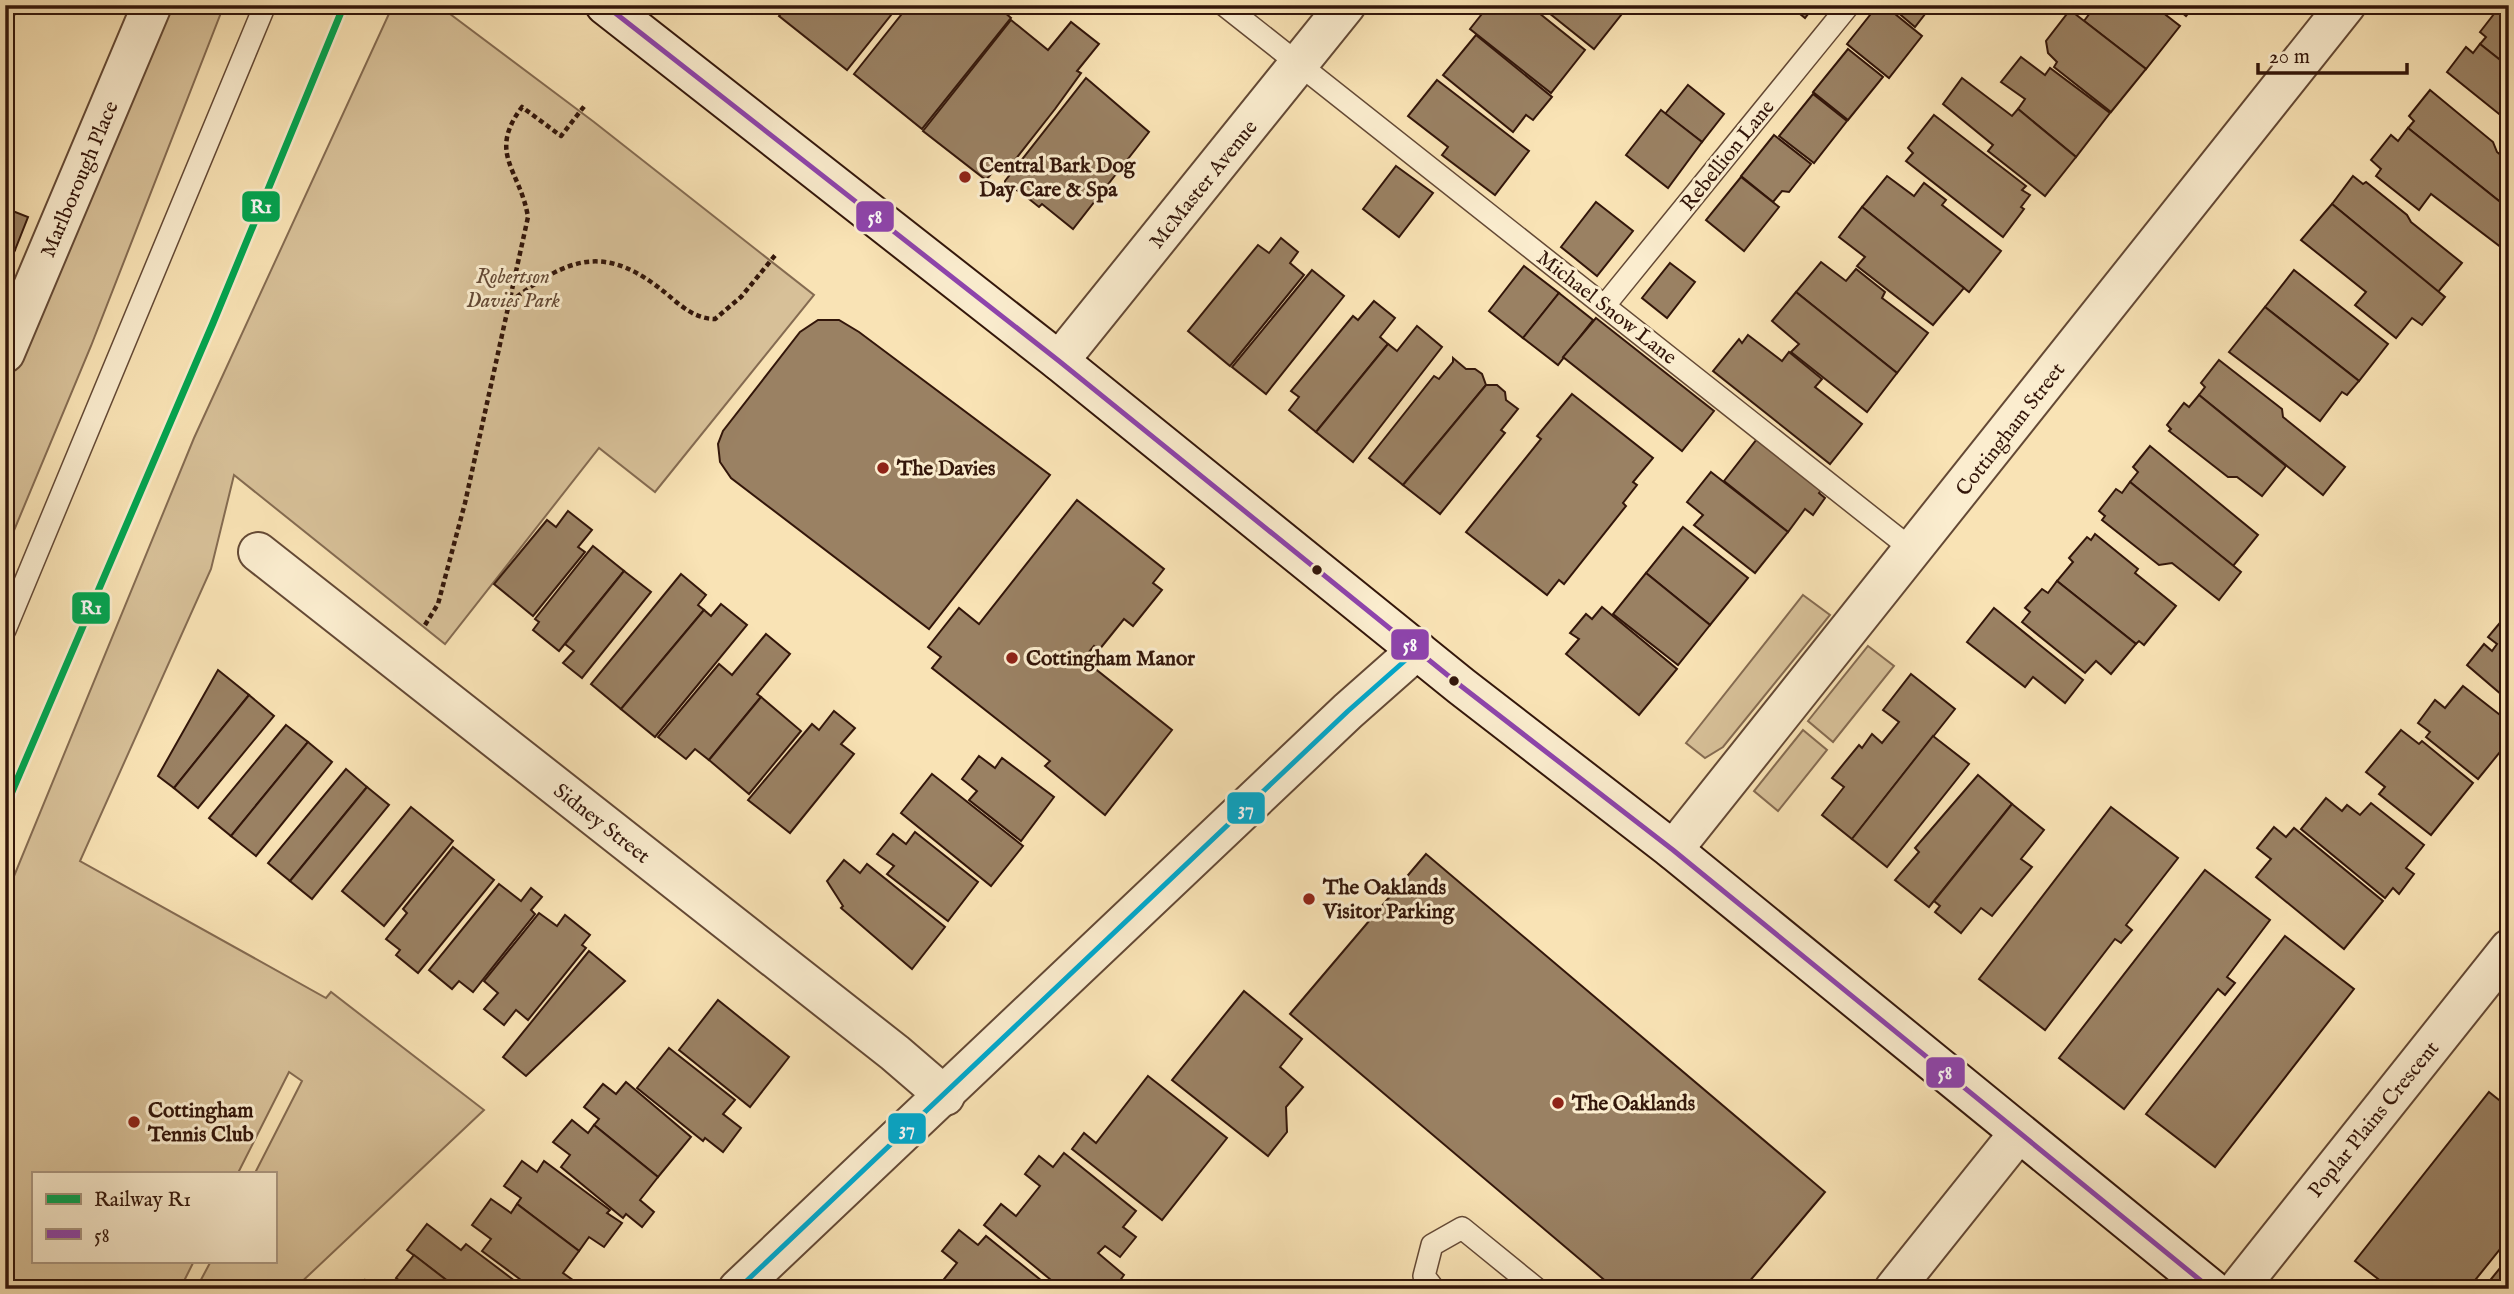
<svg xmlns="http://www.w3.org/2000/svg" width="2514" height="1294" font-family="'IM FELL English',serif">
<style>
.green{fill:#d7c098;stroke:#856b51;stroke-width:2}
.building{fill:#9a8163;stroke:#33160a;stroke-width:2}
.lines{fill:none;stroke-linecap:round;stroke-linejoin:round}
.service-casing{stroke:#644935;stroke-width:24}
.minor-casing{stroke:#644935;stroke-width:42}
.secondary-casing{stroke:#33160a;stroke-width:42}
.path{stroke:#33160a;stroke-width:4.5;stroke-dasharray:5 3.5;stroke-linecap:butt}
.service{stroke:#fbedcf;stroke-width:21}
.minor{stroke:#fbedcf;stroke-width:38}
.secondary{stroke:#fbedcf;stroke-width:38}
.bus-1-casing{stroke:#fbedcf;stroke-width:10}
.bus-2-casing{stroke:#fbedcf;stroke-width:10}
.bus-1{stroke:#8e44ad;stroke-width:5}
.bus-2{stroke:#00a9ce;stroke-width:5}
.rail-1-casing{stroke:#fbedcf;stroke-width:12}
.rail-1{stroke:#00a651;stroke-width:7}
.poi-dot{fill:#8f2418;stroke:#fbedcf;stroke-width:2.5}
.bus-dot{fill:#33160a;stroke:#fbedcf;stroke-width:2.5}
.labels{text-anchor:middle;stroke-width:6;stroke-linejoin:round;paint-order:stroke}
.street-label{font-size:21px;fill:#33160a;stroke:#fbedcf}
.poi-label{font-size:21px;font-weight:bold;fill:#33160a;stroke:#fbedcf;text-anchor:start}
.park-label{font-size:21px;font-style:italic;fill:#644935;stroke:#fbedcf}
.line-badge{stroke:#fbedcf;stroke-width:2.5}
.badge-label{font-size:19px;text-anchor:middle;font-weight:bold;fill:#fff}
</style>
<rect width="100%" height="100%" fill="#f9e3b5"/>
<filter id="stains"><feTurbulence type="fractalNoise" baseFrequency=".00286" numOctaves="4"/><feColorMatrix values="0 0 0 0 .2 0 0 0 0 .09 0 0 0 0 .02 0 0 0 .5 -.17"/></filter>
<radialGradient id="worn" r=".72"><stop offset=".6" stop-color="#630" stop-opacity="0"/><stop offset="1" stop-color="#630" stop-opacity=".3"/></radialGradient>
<g class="green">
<path d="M171,5H224L91,346L5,552V391L102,156Z"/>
<path d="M393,5H438L594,122L814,295L655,492L599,448L445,644L234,475L211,569L80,861L326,998L331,992L484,1110L294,1289H196L211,1261H275V1173H255L302,1081L289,1072L238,1173H33V1261H194L180,1289H5V898L194,438Z"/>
<path d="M1803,595L1830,615L1723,747L1705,758L1686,743Z"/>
<path d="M1868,646L1894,666L1833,742L1808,721Z"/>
<path d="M1803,730L1827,750L1778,811L1754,791Z"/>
</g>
<g class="building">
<path d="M5,5L22,6L5,26Z"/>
<path d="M788,5H899L847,70L779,16Z"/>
<path d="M909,5H996L1011,18L922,129L854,74Z"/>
<path d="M1489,5H1529L1585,50L1551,93L1470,29Z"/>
<path d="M1539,5H1629L1594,49Z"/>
<path d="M1789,5H1815L1805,18Z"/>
<path d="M1878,5H1884L1922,36L1889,78L1847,44Z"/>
<path d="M1889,5H1932L1915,27Z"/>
<path d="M2096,5H2153L2180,26L2146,69L2084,21Z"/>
<path d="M2173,5H2195L2186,16Z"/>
<path d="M2501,5L2509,9V67L2480,44L2486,37L2480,32Z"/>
<path d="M2070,10L2146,69L2111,112L2054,67L2057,62L2048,53L2046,41Z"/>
<path d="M1011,20L1048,50L1071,22L1099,44L1077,71L1081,73L1055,109L1004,174L996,168L986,180L923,131Z"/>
<path d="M1476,35L1552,97L1533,120L1526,115L1513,132L1443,75Z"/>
<path d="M2480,44L2509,67V122L2447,72L2466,47L2473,53Z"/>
<path d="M1848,49L1883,77L1848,120L1813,92Z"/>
<path d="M2021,57L2045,75L2050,68L2110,113L2076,157L2018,109L2025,99L2001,82Z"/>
<path d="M1086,78L1149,132L1073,229L1042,204L1039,207L1019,191L1005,186V181Z"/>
<path d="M1962,78L2012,116L2018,109L2076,157L2045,196L1988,151L1993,145L1943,104Z"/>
<path d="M1437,80L1529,151L1495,195L1442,155L1448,147L1408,116Z"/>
<path d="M1688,85L1724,114L1702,142L1665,114Z"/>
<path d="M2430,90L2493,142L2497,152L2509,162V209L2408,128L2414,121L2409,116Z"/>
<path d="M1813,94L1847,121L1814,163L1779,136Z"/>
<path d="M1661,110L1702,142L1668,188L1626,155Z"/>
<path d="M1934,115L2026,186L2022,190L2030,195L2021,207L2024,209L2003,237L1906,161L1913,153L1908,148Z"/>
<path d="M2408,128L2509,209L2506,251L2431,194L2419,210L2376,176L2381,169L2371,160L2391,135L2398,141Z"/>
<path d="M1774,135L1811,164L1789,192L1782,191L1773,202L1741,176Z"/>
<path d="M1396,166L1433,193L1399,237L1363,209Z"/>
<path d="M1887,176L1914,196L1924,183L1946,200L1942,205L2001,251L1969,292L1862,207Z"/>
<path d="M2353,176L2363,184L2366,182L2407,215L2411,222L2462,263L2438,292L2332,204Z"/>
<path d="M1741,177L1779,207L1744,251L1706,220Z"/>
<path d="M1596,202L1633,231L1597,276L1561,247Z"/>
<path d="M2332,204L2445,297L2422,325L2412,318L2396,338L2355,305L2366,292L2301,240Z"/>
<path d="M1862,207L1964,288L1933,325L1857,266L1865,257L1839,237Z"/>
<path d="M5,208L28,217L15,250L5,246Z"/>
<path d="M1281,238L1298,252L1290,263L1304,275L1230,366L1188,331L1258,245L1269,253Z"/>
<path d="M5,246L15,250L5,273Z"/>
<path d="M1821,262L1846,281L1856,269L1885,292L1882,298L1928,333L1897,373L1796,292Z"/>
<path d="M1670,263L1695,282L1667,318L1642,298Z"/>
<path d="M1524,266L1559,293L1523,338L1489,311Z"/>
<path d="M1312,270L1344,296L1266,394L1232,367Z"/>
<path d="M2294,270L2388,344L2359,381L2265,307Z"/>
<path d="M1796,292L1897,373L1867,412L1791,352L1799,344L1772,321Z"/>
<path d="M1559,293L1593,320L1558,365L1523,338Z"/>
<path d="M1374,301L1395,318L1380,337L1388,344L1316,432L1289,410L1299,397L1291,391L1353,316L1358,320Z"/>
<path d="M2265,307L2359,381L2347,395L2342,392L2320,421L2229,352Z"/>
<path d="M1596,318L1714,411L1682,451L1563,357Z"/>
<path d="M818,320H839L859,332L1050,475L929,629L731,478L720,462L718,444L723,431L800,332Z"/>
<path d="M1417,326L1442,347L1353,462L1316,432L1388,344L1397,351Z"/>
<path d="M1748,335L1782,361L1789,352L1822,379L1815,387L1862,424L1830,464L1713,371L1739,339L1742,343Z"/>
<path d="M1453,358L1466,369H1475L1482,374L1486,385L1403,485L1369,458L1434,376L1439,379L1453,362Z"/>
<path d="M2219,360L2282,409L2283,417L2345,467L2323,495L2199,395L2205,387L2201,383Z"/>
<path d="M1486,385H1497L1505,392L1506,400L1518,409L1501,430L1505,433L1440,514L1403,485Z"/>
<path d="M1572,394L1653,458L1633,482L1637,485L1623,503L1626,506L1564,584L1559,580L1547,595L1466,532L1541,439L1537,436Z"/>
<path d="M2199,395L2286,466L2262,496L2237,477H2228L2169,431L2171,429L2167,425L2184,403L2189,407Z"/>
<path d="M1757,439L1822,489L1819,493L1825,498L1813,515L1805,509L1788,532L1724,481Z"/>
<path d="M2150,446L2258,535L2233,566L2130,482L2138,472L2133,467Z"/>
<path d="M1711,472L1788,532L1755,573L1694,525L1703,515L1687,502Z"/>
<path d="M2130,482L2241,572L2219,600L2172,563L2159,565L2102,520L2105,516L2099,511L2116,489L2122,493Z"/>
<path d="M1077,500L1164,569L1153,583L1162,590L1133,626L1124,619L1099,650L1094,646L1083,659L1172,730L1105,815L1045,766L1050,761L932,668L941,657L928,647L959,608L979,624Z"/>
<path d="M568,511L592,530L578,547L585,552L533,616L494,584L547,520L556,527Z"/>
<path d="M1683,527L1748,578L1710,625L1646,573Z"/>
<path d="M2095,534L2138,569L2135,573L2176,606L2144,645L2139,641L2136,644L2057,581L2073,562L2069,558L2087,537L2091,540Z"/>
<path d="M593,546L624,571L559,651L533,630L539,622L535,619Z"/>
<path d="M624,571L651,592L582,678L563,663L574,651L565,644Z"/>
<path d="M1646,573L1710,625L1678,665L1613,614Z"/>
<path d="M681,574L706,595L698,605L704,610L621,709L591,684Z"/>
<path d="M2057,581L2136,644L2111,674L2096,661L2085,673L2022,622L2030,612L2025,608L2042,589L2048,593Z"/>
<path d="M721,604L747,625L655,737L621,709L704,610L711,616Z"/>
<path d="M1602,607L1677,669L1639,715L1566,654L1579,639L1570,633L1586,614L1592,619Z"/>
<path d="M1994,608L2083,680L2065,703L2033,677L2025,687L1967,642Z"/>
<path d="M2504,618L2509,622V701L2467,665L2484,644L2492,651L2497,644L2488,637Z"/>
<path d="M766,634L790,654L757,694L761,697L709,760L695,749L686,759L658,737L719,664L732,675Z"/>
<path d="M218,670L249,695L174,788L158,776Z"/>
<path d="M1911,674L1955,709L1852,839L1822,815L1844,787L1832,778L1859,745L1862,748L1872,734L1882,743L1899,722L1883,710Z"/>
<path d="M2463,686L2509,722V741L2478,779L2426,737L2430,732L2418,723L2435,700L2445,708Z"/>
<path d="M249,695L274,716L198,808L174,788Z"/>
<path d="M761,697L801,731L749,794L709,760Z"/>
<path d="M834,711L855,728L841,744L854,754L790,833L748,800L812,724L819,730Z"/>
<path d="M286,725L308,742L231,836L209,818Z"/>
<path d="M2401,730L2419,744L2422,741L2473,783L2431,835L2379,794L2385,787L2366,772Z"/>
<path d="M1933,736L1969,764L1887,867L1852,839Z"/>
<path d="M308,742L332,762L256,856L231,836Z"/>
<path d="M979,756L995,768L1002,758L1054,797L1021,841L969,800L977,791L962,779Z"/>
<path d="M346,769L367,787L290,881L268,863Z"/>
<path d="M932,774L1023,846L991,886L901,813Z"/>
<path d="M1978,775L2012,804L1929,907L1895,880L1919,852L1915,848Z"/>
<path d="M367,787L389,805L312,899L290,881Z"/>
<path d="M2326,798L2342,811L2347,805L2360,815L2371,803L2424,845L2406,868L2414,874L2399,894L2393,888L2385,898L2301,829Z"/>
<path d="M2012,804L2044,830L2021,859L2032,867L1992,916L1981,908L1961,933L1935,912L1940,906L1934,901Z"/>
<path d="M411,807L453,841L384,926L342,891Z"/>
<path d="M2111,807L2178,858L2126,925L2132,930L2121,943L2115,939L2045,1030L1979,979Z"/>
<path d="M2274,827L2286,837L2294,828L2383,901L2344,949L2256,877L2271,859L2257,848Z"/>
<path d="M915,832L978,882L948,921L887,874L894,866L877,854L893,834L906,844Z"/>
<path d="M453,847L494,880L418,973L396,955L400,950L386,939L407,913L403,909Z"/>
<path d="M1426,854L1825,1192L1743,1289H1615L1290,1014Z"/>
<path d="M844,860L860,873L867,864L945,927L912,969L841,908L843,906L827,881Z"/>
<path d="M2205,870L2270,920L2227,977L2235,983L2225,995L2218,989L2124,1109L2059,1058Z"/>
<path d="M499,884L521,901L531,888L542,897L531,910L535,914L473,992L459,981L452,989L429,970Z"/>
<path d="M539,913L557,926L565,915L590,935L582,945L586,948L528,1020L516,1010L504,1025L484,1009L498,993L484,981Z"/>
<path d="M2285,936L2354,989L2215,1167L2146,1114Z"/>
<path d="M589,951L625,981L526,1076L503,1057Z"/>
<path d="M1244,991L1302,1039L1280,1067L1303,1087L1286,1107L1287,1132L1268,1156L1172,1080Z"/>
<path d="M718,1000L789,1057L750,1107L679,1050Z"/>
<path d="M669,1048L735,1100L723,1114L741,1128L723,1152L705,1138L703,1141L637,1088Z"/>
<path d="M1148,1076L1227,1138L1162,1220L1072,1149L1084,1133L1096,1143Z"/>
<path d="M626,1082L691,1137L658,1177L594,1125L599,1119L584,1107L603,1084L616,1094Z"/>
<path d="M2489,1092L2509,1108V1238L2468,1289H2391L2355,1261Z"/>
<path d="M572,1120L588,1133L594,1125L658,1177L640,1200L654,1212L642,1227L626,1214L623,1218L561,1167L570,1155L553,1142Z"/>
<path d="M1064,1153L1136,1211L1123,1227L1136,1237L1120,1257L1105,1246L1098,1253L1124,1275L1114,1289H1062L984,1225L1001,1204L1016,1216L1040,1186L1025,1174L1039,1156L1053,1167Z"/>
<path d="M522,1161L537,1172L544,1161L610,1210L607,1213L622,1223L604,1247L589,1237L579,1251L517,1204L521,1198L504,1186Z"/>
<path d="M491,1199L511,1213L517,1204L579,1251L563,1273L577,1283L572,1289H533L482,1251L491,1239L472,1225Z"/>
<path d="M427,1224L461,1250L466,1244L515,1281L510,1286L514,1289H458L407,1250Z"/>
<path d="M959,1230L978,1245L986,1236L1052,1289H936L957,1263L942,1251Z"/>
<path d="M414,1255L458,1289H410L396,1278Z"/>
<path d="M2509,1257V1289H2483Z"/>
<path d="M365,1280L375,1289H358Z"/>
</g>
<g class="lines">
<defs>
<g id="service">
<path d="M1224,5L1914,551"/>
<path d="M1605,305L1849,5"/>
<path d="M5,630L265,5"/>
<path d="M1434,1289L1424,1276L1432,1245L1462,1228L1537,1289"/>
</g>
<g id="minor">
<path d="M5,353L152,5"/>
<path d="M1059,361L1346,5"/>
<path d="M258,552L895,1053L945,1096"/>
<path d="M1673,850L2346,5"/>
<path d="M738,1289L1348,711L1417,650"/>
<path d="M1894,1289L2018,1134"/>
<path d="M2238,1289L2509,949"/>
</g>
<path id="secondary" d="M605,5L1059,361L1461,686L1673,850L2211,1289"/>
</defs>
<use href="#service" class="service-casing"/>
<use href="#minor" class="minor-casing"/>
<use href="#secondary" class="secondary-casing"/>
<g class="path">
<path d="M510,302C570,256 606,243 668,295C682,307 696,319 715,319L741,297L777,253"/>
<path d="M425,625L438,604L465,503L528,217C520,169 487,154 522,107L561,136L586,104"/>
</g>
<use href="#service" class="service"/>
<use href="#minor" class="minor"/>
<use href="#secondary" class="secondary"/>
<defs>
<path id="bus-1" d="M605,5L1059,361L1461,686L1673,850L2211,1289"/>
<path id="bus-2" d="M738,1289L1348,711L1417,650"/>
</defs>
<use href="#bus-1" class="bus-1-casing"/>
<use href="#bus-2" class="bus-2-casing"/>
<use href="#bus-1" class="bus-1"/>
<use href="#bus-2" class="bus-2"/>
<defs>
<path id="rail-1" d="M5,808L213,323L344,5"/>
</defs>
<use href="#rail-1" class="rail-1-casing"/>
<use href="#rail-1" class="rail-1"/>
</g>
<g class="poi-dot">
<circle cx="965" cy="177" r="7"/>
<circle cx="883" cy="468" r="7"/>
<circle cx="1012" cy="658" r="7"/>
<circle cx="1309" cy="899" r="7"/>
<circle cx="1558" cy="1103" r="7"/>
<circle cx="134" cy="1122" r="7"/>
</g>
<g class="bus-dot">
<circle cx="1317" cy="570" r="6"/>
<circle cx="1454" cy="681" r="6"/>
</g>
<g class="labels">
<g class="street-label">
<text transform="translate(1727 155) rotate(-51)" y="7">Rebellion Lane</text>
<text transform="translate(79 179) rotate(-67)" y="7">Marlborough Place</text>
<text transform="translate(1203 184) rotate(-51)" y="7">McMaster Avenue</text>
<text transform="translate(1607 307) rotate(38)" y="7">Michael Snow Lane</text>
<text transform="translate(2010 429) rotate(-52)" y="7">Cottingham Street</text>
<text transform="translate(602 823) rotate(38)" y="7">Sidney Street</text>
<text transform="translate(2373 1119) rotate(-51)" y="7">Poplar Plains Crescent</text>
</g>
<g class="poi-label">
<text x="979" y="172">Central Bark Dog<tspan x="979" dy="24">Day Care &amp; Spa</tspan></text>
<text x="897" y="475">The Davies</text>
<text x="1026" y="665">Cottingham Manor</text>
<text x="1323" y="894">The Oaklands<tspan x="1323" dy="24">Visitor Parking</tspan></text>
<text x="1572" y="1110">The Oaklands</text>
<text x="148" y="1117">Cottingham<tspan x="148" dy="24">Tennis Club</tspan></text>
</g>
<g class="park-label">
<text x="513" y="283">Robertson<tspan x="513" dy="24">Davies Park</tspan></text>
</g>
</g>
<g class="line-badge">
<rect x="241" y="190" width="40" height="33" rx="7" fill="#00a651"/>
<rect x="855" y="200" width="40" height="33" rx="7" fill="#8e44ad"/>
<rect x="71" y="591" width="40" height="34" rx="7" fill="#00a651"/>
<rect x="1390" y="628" width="40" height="33" rx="7" fill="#8e44ad"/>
<rect x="1226" y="791" width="40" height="34" rx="7" fill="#00a9ce"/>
<rect x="1925" y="1056" width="41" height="33" rx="7" fill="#8e44ad"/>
<rect x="887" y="1112" width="40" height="33" rx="7" fill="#00a9ce"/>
</g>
<g class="badge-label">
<text x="261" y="213">R1</text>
<text x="875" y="223">58</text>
<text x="91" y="614">R1</text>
<text x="1410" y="651">58</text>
<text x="1246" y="815">37</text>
<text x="1945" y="1079">58</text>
<text x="907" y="1135">37</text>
</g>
<rect width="2514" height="1294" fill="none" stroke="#f9e3b5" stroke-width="28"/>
<rect x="7" y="7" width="2500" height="1280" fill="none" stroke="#33160a" stroke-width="3.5"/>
<rect x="14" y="14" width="2486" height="1266" fill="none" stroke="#33160a" stroke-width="2"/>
<rect x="32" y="1172" width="245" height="91" fill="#fbedcf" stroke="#ab9780" stroke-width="2"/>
<rect x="46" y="1194" width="35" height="10" fill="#00a651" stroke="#ab9780" stroke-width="2"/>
<text x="94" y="1206" font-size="21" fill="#33160a">Railway R1</text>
<rect x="46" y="1229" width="35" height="10" fill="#8e44ad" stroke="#ab9780" stroke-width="2"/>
<text x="94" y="1242" font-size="21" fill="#33160a">58</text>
<path d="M2258 63v10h149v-10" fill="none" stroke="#33160a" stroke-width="3.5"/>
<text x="2269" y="63" font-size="21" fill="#33160a" stroke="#fbedcf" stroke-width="5" paint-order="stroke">20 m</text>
<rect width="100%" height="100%" filter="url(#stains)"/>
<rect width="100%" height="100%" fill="url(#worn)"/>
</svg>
